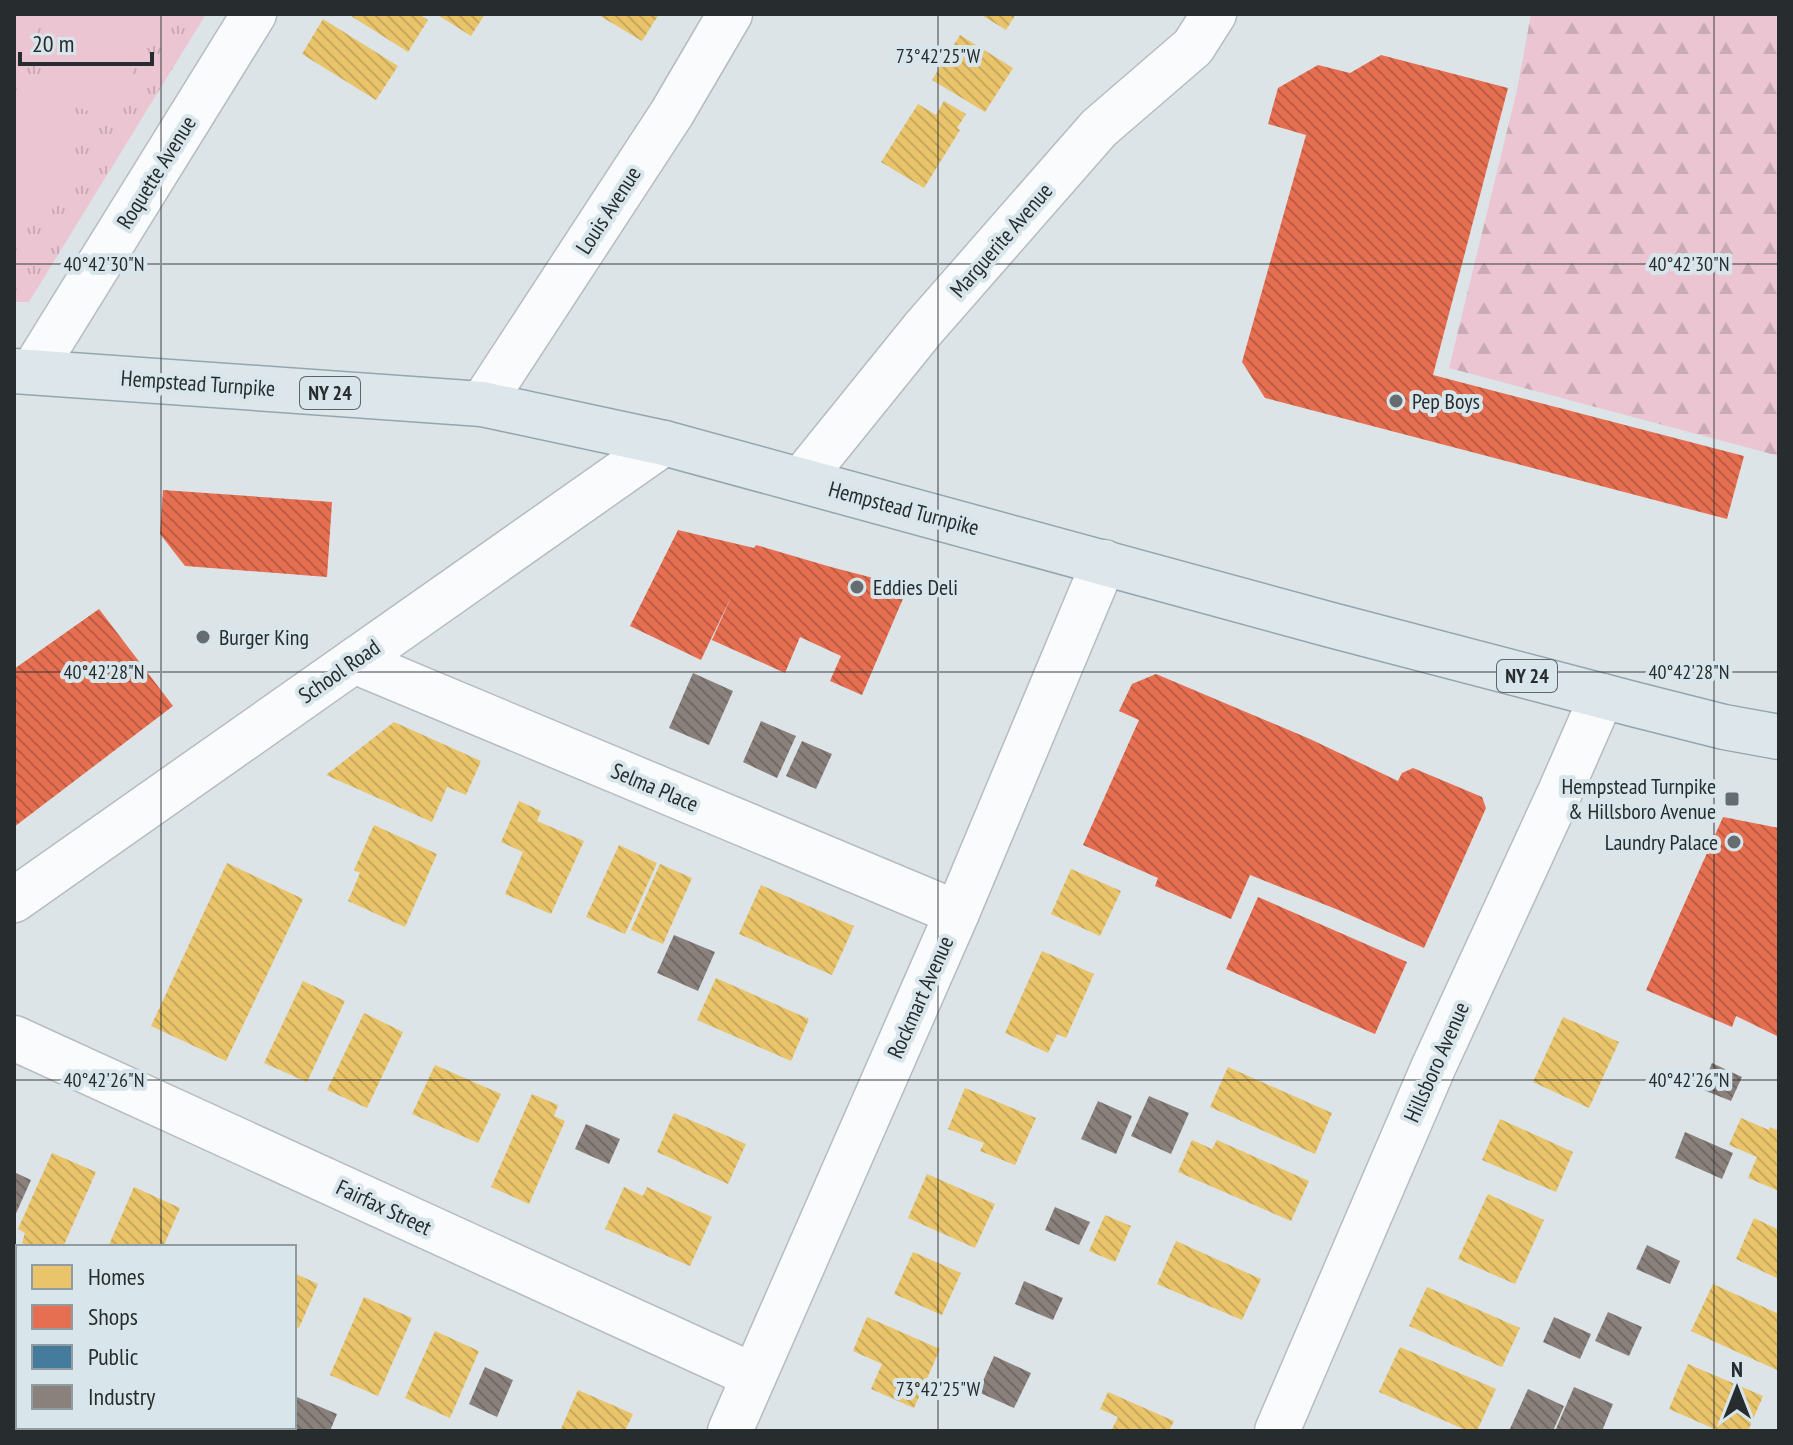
<svg xmlns="http://www.w3.org/2000/svg" width="1793" height="1445" font-family="'PT Sans Narrow',sans-serif">
<style>
.forest{fill:url(#forest-firs)}
.park{fill:url(#park-tufts)}
.pitch{fill:#ebc6d2}
.homes{fill:url(#homes-back-hatch)}
.shops{fill:url(#shops-back-hatch)}
.public{fill:url(#public-back-hatch)}
.industry{fill:url(#industry-back-hatch)}
.lines{fill:none;stroke-linecap:round;stroke-linejoin:round}
.minor-casing{stroke:#b6bcbf;stroke-width:47}
.secondary-casing{stroke:#b6bcbf;stroke-width:47}
.primary-casing{stroke:#94a6ad;stroke-width:47}
.minor{stroke:#fafbfc;stroke-width:44}
.secondary{stroke:#fafbfc;stroke-width:44}
.primary{stroke:#dde6ea;stroke-width:44}
.ticks{fill:none;stroke:#272d2f;stroke-width:2;stroke-opacity:0.45}
.poi-dot{fill:#666d70;stroke:#d8e6ec;stroke-width:3}
.labels{text-anchor:middle;stroke-width:8;stroke-linejoin:round;paint-order:stroke}
.shield{fill:#d8e6ec;stroke:#5c6468;stroke-width:2}
.shield-label{font-size:20px;font-weight:bold;fill:#272d2f}
.street-label{font-size:22px;fill:#272d2f;stroke:#d8e6ec}
.poi-label{font-size:22px;fill:#272d2f;stroke:#d8e6ec;text-anchor:start}
.ticks-label{font-size:20px;text-anchor:middle;fill:#272d2f;stroke:#d8e6ec;stroke-width:8;stroke-linejoin:round;paint-order:stroke}
</style>
<defs>
<pattern id="forest-firs" width="22" height="20" patternUnits="userSpaceOnUse" patternTransform="scale(2)"><rect width="22" height="20" fill="#ebc6d2"/><path d="M5 1l3.5 6h-7zM16 11l3.5 6h-7z" fill="#caaab5"/></pattern>
<pattern id="park-tufts" width="24" height="20" patternUnits="userSpaceOnUse" patternTransform="scale(2)"><rect width="24" height="20" fill="#ebc6d2"/><path d="M3 7l-1-3M5 7V3M7 7l1-3M15 17l-1-3M17 17v-4M19 17l1-3" fill="none" stroke="#caaab5"/></pattern>
<pattern id="homes-back-hatch" width="6" height="6" patternUnits="userSpaceOnUse" patternTransform="scale(2)"><rect width="6" height="6" fill="#e9c46a"/><path d="M-1 5l2 2M0 0l6 6M5-1l2 2" fill="none" stroke="#c8a95c"/></pattern>
<pattern id="shops-back-hatch" width="6" height="6" patternUnits="userSpaceOnUse" patternTransform="scale(2)"><rect width="6" height="6" fill="#e76f51"/><path d="M-1 5l2 2M0 0l6 6M5-1l2 2" fill="none" stroke="#bb5c44"/></pattern>
<pattern id="public-back-hatch" width="6" height="6" patternUnits="userSpaceOnUse" patternTransform="scale(2)"><rect width="6" height="6" fill="#457b9d"/><path d="M-1 5l2 2M0 0l6 6M5-1l2 2" fill="none" stroke="#3a6580"/></pattern>
<pattern id="industry-back-hatch" width="6" height="6" patternUnits="userSpaceOnUse" patternTransform="scale(2)"><rect width="6" height="6" fill="#8a817c"/><path d="M-1 5l2 2M0 0l6 6M5-1l2 2" fill="none" stroke="#716a66"/></pattern>
</defs>
<rect width="100%" height="100%" fill="#dce4e8"/>
<path class="forest" d="M1531,14H1779V456L1449,368L1517,90Z"/>
<path class="park" d="M14,14H206L29,302H14Z"/>
<g class="pitch">
<path d="M14,14H42L19,88L14,86Z"/>
<path d="M63,14H150L117,120L38,95Z"/>
<path d="M14,96L86,117L48,221L14,232Z"/>
</g>
<g class="homes">
<path d="M348,14H419L428,20L408,52Z"/>
<path d="M436,14H485L471,36Z"/>
<path d="M597,14H659L642,41Z"/>
<path d="M980,14H1016L1006,30Z"/>
<path d="M323,19L398,66L376,100L302,54Z"/>
<path d="M960,35L1013,68L985,112L932,80Z"/>
<path d="M944,101L966,114L957,128L960,130L924,188L881,162L918,104L936,115Z"/>
<path d="M394,722L481,761L466,795L447,787L432,822L326,775Z"/>
<path d="M519,801L541,811L537,821L584,841L551,914L505,894L523,852L501,842Z"/>
<path d="M374,825L437,854L405,927L348,901L360,873L354,870Z"/>
<path d="M619,845L657,863L625,934L586,917Z"/>
<path d="M227,863L303,899L226,1061L151,1026Z"/>
<path d="M660,864L692,878L663,944L631,930Z"/>
<path d="M1071,869L1121,891L1100,936L1051,914Z"/>
<path d="M761,885L854,926L832,975L739,934Z"/>
<path d="M1042,951L1094,974L1066,1038L1057,1034L1048,1053L1005,1033Z"/>
<path d="M716,978L809,1019L791,1061L697,1020Z"/>
<path d="M303,981L345,1001L307,1082L264,1063Z"/>
<path d="M364,1013L403,1032L367,1108L327,1090Z"/>
<path d="M1563,1017L1619,1042L1589,1108L1533,1082Z"/>
<path d="M435,1065L501,1094L478,1143L412,1114Z"/>
<path d="M1228,1067L1332,1113L1315,1154L1210,1107Z"/>
<path d="M965,1088L1036,1118L1015,1165L980,1151L984,1143L948,1129Z"/>
<path d="M532,1094L558,1105L554,1116L565,1121L529,1204L491,1187Z"/>
<path d="M674,1113L746,1144L728,1184L657,1152Z"/>
<path d="M1741,1118L1769,1130L1770,1127L1779,1131V1191L1748,1178L1757,1157L1729,1145Z"/>
<path d="M1500,1119L1573,1152L1556,1192L1482,1160Z"/>
<path d="M1192,1140L1212,1149L1217,1140L1309,1181L1291,1221L1178,1172Z"/>
<path d="M52,1153L96,1172L63,1247H32L22,1243L25,1233L18,1229Z"/>
<path d="M927,1174L995,1204L975,1248L908,1218Z"/>
<path d="M134,1187L180,1208L163,1247H108Z"/>
<path d="M624,1187L643,1196L647,1187L712,1217L690,1266L605,1229Z"/>
<path d="M1488,1194L1544,1220L1515,1284L1458,1259Z"/>
<path d="M1105,1215L1131,1226L1115,1262L1089,1251Z"/>
<path d="M1754,1218L1779,1230V1279L1736,1259Z"/>
<path d="M1176,1241L1261,1279L1242,1320L1157,1284Z"/>
<path d="M913,1252L961,1273L942,1315L894,1294Z"/>
<path d="M294,1273L318,1284L299,1328L294,1326Z"/>
<path d="M1713,1284L1779,1314V1365L1777,1370L1691,1331Z"/>
<path d="M1427,1287L1520,1328L1502,1367L1409,1326Z"/>
<path d="M364,1297L412,1318L378,1396L330,1375Z"/>
<path d="M867,1317L940,1349L914,1408L871,1389L882,1364L853,1351Z"/>
<path d="M435,1331L479,1351L450,1418L405,1398Z"/>
<path d="M1400,1347L1496,1389L1477,1431H1468L1379,1392Z"/>
<path d="M1688,1364L1763,1396L1748,1431H1719L1669,1409Z"/>
<path d="M578,1390L633,1414L625,1431H560Z"/>
<path d="M1108,1392L1174,1421L1169,1431H1111L1118,1417L1100,1409Z"/>
</g>
<g class="shops">
<path d="M1381,55L1508,88L1433,375L1744,456L1727,519L1265,398L1242,362L1306,135L1268,124L1278,88L1318,65L1350,73Z"/>
<path d="M163,490L332,502L327,577L185,566L160,534Z"/>
<path d="M678,530L754,548L756,545L831,567L908,587L862,695L830,681L841,656L800,637L785,673L712,640L732,595L701,660L630,626Z"/>
<path d="M99,609L173,706L14,827V669Z"/>
<path d="M1156,674L1310,739L1398,781L1402,773L1413,768L1482,797L1486,808L1424,948L1341,911L1250,875L1231,919L1155,886L1158,878L1083,845L1139,720L1119,711L1132,684Z"/>
<path d="M1723,817L1779,828V1037L1736,1016L1732,1027L1646,990Z"/>
<path d="M1258,897L1407,962L1375,1034L1226,969Z"/>
</g>
<path class="public" d="M14,1394L18,1396V1427H66L64,1431H14Z"/>
<g class="industry">
<path d="M693,673L733,691L709,745L669,728Z"/>
<path d="M761,721L796,736L777,778L743,762Z"/>
<path d="M802,741L832,754L816,789L786,776Z"/>
<path d="M674,935L715,952L698,991L657,973Z"/>
<path d="M1712,1063L1742,1077L1731,1101L1701,1089Z"/>
<path d="M1149,1096L1189,1113L1171,1154L1131,1136Z"/>
<path d="M1098,1101L1132,1116L1116,1154L1081,1139Z"/>
<path d="M586,1124L620,1139L609,1164L575,1149Z"/>
<path d="M1685,1132L1733,1153L1722,1179L1675,1158Z"/>
<path d="M14,1172L31,1180L14,1218Z"/>
<path d="M1055,1207L1090,1222L1079,1245L1045,1230Z"/>
<path d="M1647,1245L1680,1261L1670,1284L1636,1269Z"/>
<path d="M1024,1281L1063,1298L1053,1320L1015,1304Z"/>
<path d="M1608,1312L1642,1327L1629,1356L1595,1341Z"/>
<path d="M1554,1317L1591,1334L1580,1359L1543,1342Z"/>
<path d="M994,1356L1031,1373L1014,1408L978,1392Z"/>
<path d="M485,1367L513,1380L497,1417L469,1404Z"/>
<path d="M1574,1387L1613,1404L1602,1431H1555Z"/>
<path d="M1528,1389L1564,1406L1553,1431H1509Z"/>
<path d="M297,1397L337,1414L330,1431H282L283,1427H294V1403Z"/>
<path d="M222,1427H248L257,1431H221Z"/>
</g>
<g class="lines">
<defs>
<g id="minor">
<path d="M33,371L254,14"/>
<path d="M482,404L672,113L730,14"/>
<path d="M801,480L923,329L1099,128L1193,47L1214,14"/>
<path d="M354,661L957,913"/>
<path d="M14,1038L754,1376"/>
<path d="M730,1431L957,913L1104,562"/>
<path d="M1277,1431L1433,1068L1560,792L1602,696"/>
</g>
<path id="secondary" d="M14,900L664,443"/>
<path id="primary" d="M14,371L482,404L664,443L1331,625L1633,704L1724,727L1779,737"/>
</defs>
<use href="#minor" class="minor-casing"/>
<use href="#secondary" class="secondary-casing"/>
<use href="#primary" class="primary-casing"/>
<use href="#minor" class="minor"/>
<use href="#secondary" class="secondary"/>
<use href="#primary" class="primary"/>
</g>
<path class="ticks" d="M161,14V1247M938,14V1431M1714,14V1431M14,264H1779M14,672H1779M14,1080H1779M161,1427V1431"/>
<g class="poi-dot">
<circle cx="1396" cy="401" r="8"/>
<circle cx="857" cy="587" r="8"/>
<circle cx="203" cy="637" r="8"/>
<rect x="1724" y="791" width="16" height="16" rx="4"/>
<circle cx="1734" cy="842" r="8"/>
</g>
<g class="labels">
<g class="shield">
<rect x="300" y="377" width="60" height="32" rx="6"/>
<rect x="1497" y="660" width="60" height="32" rx="6"/>
</g>
<g class="shield-label">
<text x="330" y="400">NY 24</text>
<text x="1527" y="683">NY 24</text>
</g>
<g class="street-label">
<text transform="translate(156 172) rotate(-58)" y="8">Roquette Avenue</text>
<text transform="translate(608 210) rotate(-57)" y="8">Louis Avenue</text>
<text transform="translate(1001 240) rotate(-49)" y="8">Marguerite Avenue</text>
<text transform="translate(198 383) rotate(4)" y="8">Hempstead Turnpike</text>
<text transform="translate(904 508) rotate(15)" y="8">Hempstead Turnpike</text>
<text transform="translate(339 671) rotate(-35)" y="8">School Road</text>
<text transform="translate(655 787) rotate(23)" y="8">Selma Place</text>
<text transform="translate(920 997) rotate(-66)" y="8">Rockmart Avenue</text>
<text transform="translate(1436 1062) rotate(-66)" y="8">Hillsboro Avenue</text>
<text transform="translate(384 1207) rotate(25)" y="8">Fairfax Street</text>
</g>
<g class="poi-label">
<text x="1412" y="409">Pep Boys</text>
<text x="873" y="595">Eddies Deli</text>
<text x="219" y="645">Burger King</text>
<text x="1716" y="794" text-anchor="end">Hempstead Turnpike<tspan x="1716" dy="25">&amp; Hillsboro Avenue</tspan></text>
<text x="1718" y="850" text-anchor="end">Laundry Palace</text>
</g>
</g>
<g class="ticks-label">
<text x="938" y="63">73°42'25"W</text>
<text x="104" y="271">40°42'30"N</text>
<text x="1689" y="271">40°42'30"N</text>
<text x="104" y="679">40°42'28"N</text>
<text x="1689" y="679">40°42'28"N</text>
<text x="104" y="1087">40°42'26"N</text>
<text x="1689" y="1087">40°42'26"N</text>
<text x="938" y="1396">73°42'25"W</text>
</g>
<rect width="1793" height="1445" fill="none" stroke="#272d2f" stroke-width="32"/>
<rect x="16" y="1245" width="280" height="184" fill="#d8e6ec" stroke="#919ca0" stroke-width="2"/>
<rect x="32" y="1265" width="40" height="24" fill="#e9c46a" stroke="#919ca0" stroke-width="2"/>
<text x="88" y="1285" font-size="24" fill="#272d2f">Homes</text>
<rect x="32" y="1305" width="40" height="24" fill="#e76f51" stroke="#919ca0" stroke-width="2"/>
<text x="88" y="1325" font-size="24" fill="#272d2f">Shops</text>
<rect x="32" y="1345" width="40" height="24" fill="#457b9d" stroke="#919ca0" stroke-width="2"/>
<text x="88" y="1365" font-size="24" fill="#272d2f">Public</text>
<rect x="32" y="1385" width="40" height="24" fill="#8a817c" stroke="#919ca0" stroke-width="2"/>
<text x="88" y="1405" font-size="24" fill="#272d2f">Industry</text>
<g transform="translate(1737 1389)" stroke="#d8e6ec" stroke-width="6" paint-order="stroke">
<path d="M0-6L14 30L0 20L-14 30Z" fill="#272d2f"/>
<text y="-12" font-size="22" font-weight="bold" text-anchor="middle" fill="#272d2f">N</text>
</g>
<path d="M20 52v12h132v-12" fill="none" stroke="#272d2f" stroke-width="4"/>
<text x="32" y="52" font-size="24" fill="#272d2f" stroke="#d8e6ec" stroke-width="6" paint-order="stroke">20 m</text>
</svg>
